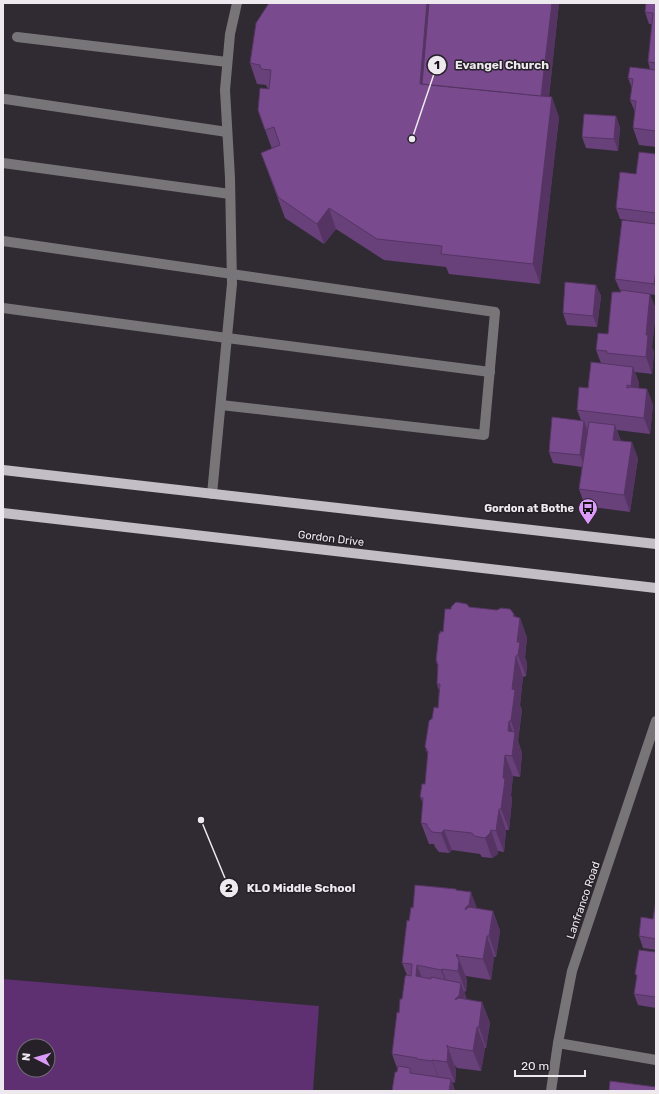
<svg xmlns="http://www.w3.org/2000/svg" width="659" height="1094" font-family="Rubik,sans-serif">
<style>
.green{fill:#5e2f71;fill-rule:evenodd}
.lines{fill:none;stroke-linecap:round;stroke-linejoin:round}
.minor{stroke:#787579;stroke-width:10}
.major{stroke:#c3bdc6;stroke-width:10}
.wall{fill:#68407a}
.shaded-wall{fill:#553463}
.building{fill:#794a8e;stroke:#553463}
.labels{text-anchor:middle;stroke-width:3;stroke-linejoin:round;paint-order:stroke}
.poi-label{font-size:11px;font-weight:bold;fill:#ede9ee;stroke:#262129;text-anchor:end}
.street-label{font-size:11px;fill:#ede9ee;stroke:#262129}
.leader{fill:none;stroke:#ede9ee;stroke-width:1.5}
.callout-dot{fill:#ede9ee;stroke:#262129;stroke-width:1.5}
.mark-label{font-size:12px;text-anchor:middle;font-weight:bold;fill:#111}
.callout-label{font-size:12px;text-anchor:middle;font-weight:bold;fill:#ede9ee;stroke:#262129;stroke-width:3;stroke-linejoin:round;paint-order:stroke}
</style>
<rect width="100%" height="100%" fill="#302b33"/>
<path class="green" d="M3,979L319,1006L313,1091H3ZM24,1046H48V1070H24Z"/>
<g class="lines">
<g class="minor">
<path d="M17,37L227,62"/>
<path d="M5,99L227,132"/>
<path d="M3,163L230,194"/>
<path d="M3,241L495,312L484,435L221,405"/>
<path d="M3,308L227,338L490,372"/>
<path d="M212,494L232,284L230,178L225,90L230,34L237,3"/>
<path d="M558,1043L656,1060"/>
<path d="M551,1091L558,1043L572,971L656,721"/>
</g>
<g class="major">
<path d="M3,470L656,544"/>
<path d="M3,513L656,588"/>
</g>
</g>
<g class="wall">
<path d="M559,3L549,96L559,117L540,284L449,274L446,267L384,260L336,229L324,244L285,218L261,153L272,149L258,110L268,89L266,85L257,84L250,63Z"/>
<path d="M656,3V147L639,145L633,128L635,112L630,100L632,88L628,78L650,69L648,62L652,24H649L645,12Z"/>
<path d="M616,116L620,128L618,151L586,148L582,137Z"/>
<path d="M656,154V224L620,219L616,208L636,174Z"/>
<path d="M656,224V295L634,292L650,294L656,310L652,347L654,352L652,374L635,372L639,383L638,388L647,389L653,405L650,434L617,430L621,441L638,458L630,512L585,506L579,489L582,467L553,463L549,452L581,420L577,410L601,363L596,350L608,334L621,292V291L620,290L615,279Z"/>
<path d="M596,285L601,296L597,327L567,325L563,313Z"/>
<path d="M469,607L514,614L515,617L520,618L527,638L525,657L527,663L526,676L523,677L520,705L522,710L518,741L522,753L520,777L513,776L511,795L512,800L509,830H506L504,852L498,851V854L492,858L482,857L480,854L452,850L449,853L439,852L435,847L434,844H429L421,823L423,803L420,797L425,784L428,755L425,747L432,719L438,708L439,691L437,684L438,667L436,661L440,634L443,632L451,609Z"/>
<path d="M456,890L477,909L493,911L500,931L496,957H494L491,980L466,976L465,974L467,980L466,992L464,991L467,1000L482,1002L490,1023L486,1048H485L481,1071L457,1068L455,1065L456,1070L455,1083L452,1082L455,1091L397,1072V1068L392,1054L399,1013L402,999L407,975L402,963L409,921L413,908Z"/>
<path d="M656,900V950L643,948L639,936L653,919Z"/>
<path d="M656,952V1008L638,1005L634,994L637,977L635,974Z"/>
</g>
<g class="shaded-wall">
<path d="M427,3H436L429,89L420,84Z"/>
<path d="M552,3H559L547,116L541,99Z"/>
<path d="M552,97L559,117L540,284L533,264Z"/>
<path d="M616,116L620,128L618,151L614,139Z"/>
<path d="M329,208L336,229L324,244L317,224Z"/>
<path d="M656,270V288L654,284Z"/>
<path d="M596,285L601,296L597,327L593,316Z"/>
<path d="M650,294L656,310L652,347L654,352L652,374L646,357V335Z"/>
<path d="M633,367L639,383L637,402L631,386Z"/>
<path d="M647,389L653,405L650,434L644,418Z"/>
<path d="M584,421L588,432L585,467L580,455Z"/>
<path d="M615,425L621,442L613,440Z"/>
<path d="M632,442L638,458L630,512L624,495Z"/>
<path d="M514,614L519,628L520,618L527,638L525,657L527,663L526,676L518,655L513,616Z"/>
<path d="M516,656L523,677L520,705L522,710L518,741L522,753L520,777L512,756L508,731L509,721L514,736L515,733L511,721L512,689Z"/>
<path d="M505,755L513,776L511,795L512,800L509,830L501,809L503,777Z"/>
<path d="M499,809L506,830L504,852L496,831Z"/>
<path d="M444,830L452,850L449,853L441,833Z"/>
<path d="M491,830L498,851V854L492,858L485,838Z"/>
<path d="M471,892L479,913L465,910Z"/>
<path d="M493,911L500,931L496,957L489,936Z"/>
<path d="M487,936L494,957L491,980L483,959Z"/>
<path d="M457,954L467,980L466,992L458,971L456,955Z"/>
<path d="M417,965L425,986L416,976Z"/>
<path d="M442,969L449,989V991L441,970Z"/>
<path d="M461,983L468,1004L455,1000Z"/>
<path d="M482,1002L490,1023L486,1048L479,1027Z"/>
<path d="M477,1027L485,1048L481,1071L473,1051Z"/>
<path d="M447,1045L456,1070L455,1083L447,1062Z"/>
<path d="M432,1060L440,1081V1082L432,1061Z"/>
<path d="M451,1079L455,1091H449Z"/>
</g>
<g class="building">
<path d="M269,3H427L420,84L552,97L533,264L441,254L442,246L377,239L329,208L317,224L278,197L261,153L280,145L274,127L265,130L258,110L260,88L269,89L271,70L261,69L260,65L250,63L256,23Z"/>
<path d="M429,3H552L541,96L422,84Z"/>
<path d="M646,3H656V63L648,62L653,13L645,12Z"/>
<path d="M630,67L656,70V131L633,128L636,101L630,100L633,79L628,78Z"/>
<path d="M584,114L616,116L614,139L582,137Z"/>
<path d="M639,152L656,154V213L616,208L620,172L636,174Z"/>
<path d="M622,220L656,224V270L654,284L615,279Z"/>
<path d="M565,282L596,285L593,316L563,313Z"/>
<path d="M621,290L650,294L646,335H648L646,357L606,353L607,351L596,350L598,333L608,334L612,292H621Z"/>
<path d="M591,362L633,367L631,386L627,385V388L631,387L647,389L644,418L577,410L579,387L588,388Z"/>
<path d="M552,417L584,421L580,455L549,452Z"/>
<path d="M589,422L615,425L613,440L632,442L624,495L579,489Z"/>
<path d="M456,602L467,604L469,607L497,610L501,608L510,609L514,614L513,616L520,618L517,642H520L518,655L516,656L512,689L515,690L511,721H509L508,731L515,732L512,756L505,755L503,777L505,780L501,809H499L496,831L491,830L490,833L485,838L474,836L472,833L444,830L441,833L432,832L427,826V824L421,823L423,798L420,797L422,784H425L428,751H426L427,749L425,747L429,721L431,719H432L434,707L438,708L440,684H437L438,664H437V661H436L439,633L440,634V631L443,632L445,609H451V607Z"/>
<path d="M415,885L456,889V890L471,892L469,905L466,907L465,910L469,907L493,911L489,936H487L483,959L459,956L457,954L456,955L459,960L458,971L442,969L441,970L417,965L416,976L431,979V977L461,983L459,996L456,998L455,1000L459,998L482,1002L479,1027H477L473,1051L449,1047L447,1045V1047L448,1049L447,1062L432,1060V1061L417,1059V1058L392,1054L397,1012L399,1013L400,999H402L405,977L406,975L411,976L412,964L402,963L407,920L409,921L411,907L413,908Z"/>
<path d="M656,900V939L639,936L641,917L653,919Z"/>
<path d="M639,950L656,952V997L634,994L637,975L635,974Z"/>
<path d="M398,1066L410,1068V1073L451,1079L449,1091H392L395,1072H397Z"/>
<path d="M610,1081L656,1087V1091H609Z"/>
</g>
<defs>
<symbol id="bus-pin" viewBox="-11 -11 22 30"><path d="M0 17L-7.5 6A9.5 9.5 0 1 1 7.5 6Z" fill="#da9af7" stroke="#262129"/><path d="M-5-6H5V4H4V6H2V4H-2V6H-4V4H-5ZM-3.5-4V0h7V-4ZM-3.5 1.2v1.5H-2V1.2ZM2 1.2v1.5H3.5V1.2Z" fill="#111"/></symbol>
</defs>
<g fill-rule="evenodd">
<use href="#bus-pin" x="577" y="497" width="22" height="30"/>
</g>
<g class="labels">
<g class="poi-label">
<text x="574" y="512">Gordon at Bothe</text>
</g>
<g class="street-label">
<text transform="translate(331 538) rotate(7)" y="4">Gordon Drive</text>
<text transform="translate(583 900) rotate(-71)" y="4">Lanfranco Road</text>
</g>
</g>
<path class="leader" d="M412 139L437 65M201 820L229 888"/>
<g class="callout-dot">
<circle cx="412" cy="139" r="4"/>
<circle cx="201" cy="820" r="4"/>
<circle cx="437" cy="65" r="10"/>
<circle cx="229" cy="888" r="10"/>
</g>
<g class="mark-label">
<text x="437" y="69">1</text>
<text x="229" y="892">2</text>
</g>
<g class="callout-label">
<text x="502" y="69">Evangel Church</text>
<text x="301" y="892">KLO Middle School</text>
</g>
<rect width="659" height="1094" fill="none" stroke="#ede9ee" stroke-width="8"/>
<g transform="translate(36 1058) rotate(276)"><circle r="19" fill="#262129" stroke="#767178"/>
<path d="M0-3L7 15L0 10L-7 15Z" fill="#da9af7"/>
<text y="-6" font-size="11" font-weight="bold" text-anchor="middle" fill="#ede9ee">N</text>
</g>
<path d="M515 1070v6h70v-6" fill="none" stroke="#ede9ee" stroke-width="2"/>
<text x="521" y="1070" font-size="12" fill="#ede9ee" stroke="#262129" stroke-width="3" paint-order="stroke">20 m</text>
</svg>
